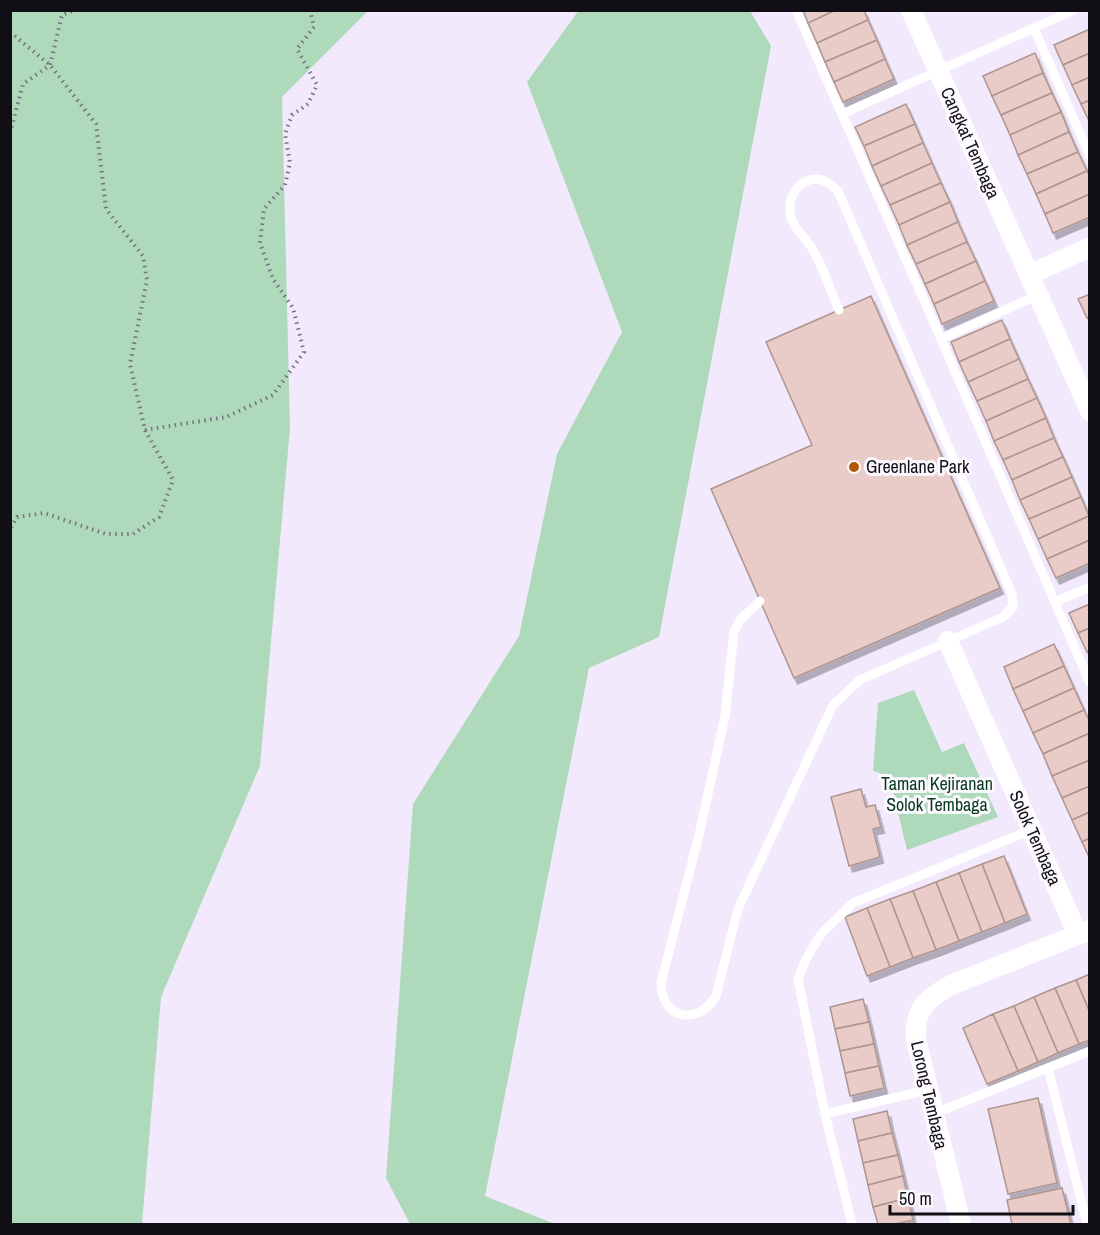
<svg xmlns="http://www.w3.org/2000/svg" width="1100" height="1235" font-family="'Archivo Narrow',sans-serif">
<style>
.green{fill:#aedabb}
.building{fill:#e9ccc7;stroke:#af9590;stroke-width:1.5;filter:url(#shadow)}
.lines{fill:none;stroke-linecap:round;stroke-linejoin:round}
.path{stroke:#78727e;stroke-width:4;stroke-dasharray:1.5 4.5;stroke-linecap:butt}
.service{stroke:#fff;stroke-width:9}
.minor{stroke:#fff;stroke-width:20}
.poi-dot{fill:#b35502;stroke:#fcfafe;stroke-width:2}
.labels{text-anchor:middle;stroke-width:6;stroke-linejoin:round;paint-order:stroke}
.street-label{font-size:18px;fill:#110e15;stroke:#fcfafe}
.poi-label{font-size:18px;fill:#110e15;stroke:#fcfafe;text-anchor:start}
.park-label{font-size:18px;fill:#07391e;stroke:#fcfafe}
</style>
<defs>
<filter id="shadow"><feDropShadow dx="3.5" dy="6" stdDeviation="0" flood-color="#0004"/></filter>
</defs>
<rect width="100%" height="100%" fill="#f2e9fc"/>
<g class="green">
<path d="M579,10L750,11L771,46L659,637L589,668L485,1196L555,1224H410L386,1178L413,804L519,636L557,454L622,332L527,82Z"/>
<path d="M10,11H368L282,97L290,428L260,766L161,997L142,1224H11Z"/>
<path d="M914,690L942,752L964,743L998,817L907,850L889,776L873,771L878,703Z"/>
</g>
<g class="building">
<path d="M803,10H836L808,23Z"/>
<path d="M836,10H864L868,20L817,43L808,23Z"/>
<path d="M868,20L877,40L825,62L817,43Z"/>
<path d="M1090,29V53L1063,65L1054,45Z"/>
<path d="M877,40L885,59L834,82L825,62Z"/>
<path d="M1035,53L1043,73L992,96L983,76Z"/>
<path d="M1090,53V77L1072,85L1063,65Z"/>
<path d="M885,59L894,79L843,102L834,82Z"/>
<path d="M1043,73L1052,93L1001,115L992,96Z"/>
<path d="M1090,77V100L1081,104L1072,85Z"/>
<path d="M1052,93L1061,112L1010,135L1001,115Z"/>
<path d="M1090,100V123L1081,104Z"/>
<path d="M906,104L915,124L864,146L855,127Z"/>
<path d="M1061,112L1069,132L1018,155L1010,135Z"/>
<path d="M915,124L923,143L872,166L864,146Z"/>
<path d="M1069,132L1078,152L1027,174L1018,155Z"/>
<path d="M923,143L932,163L881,186L872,166Z"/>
<path d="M1078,152L1087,171L1036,194L1027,174Z"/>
<path d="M932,163L941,183L890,205L881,186Z"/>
<path d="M1087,171L1090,177V194L1045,214L1036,194Z"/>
<path d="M941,183L950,202L899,225L890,205Z"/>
<path d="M1090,194V217L1053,233L1045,214Z"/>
<path d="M950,202L958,222L907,245L899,225Z"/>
<path d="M958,222L967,242L916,264L907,245Z"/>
<path d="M967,242L976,261L925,284L916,264Z"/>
<path d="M976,261L985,281L934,304L925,284Z"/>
<path d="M985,281L994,301L942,324L934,304Z"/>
<path d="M1090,294V317L1087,318L1078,299Z"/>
<path d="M871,296L1000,588L794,678L711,489L812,445L766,342Z"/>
<path d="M1002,320L1010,339L959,362L951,342Z"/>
<path d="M1010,339L1019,359L968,382L959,362Z"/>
<path d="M1019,359L1028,379L977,401L968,382Z"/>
<path d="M1028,379L1037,398L986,421L977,401Z"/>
<path d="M1037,398L1046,418L994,441L986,421Z"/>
<path d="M1046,418L1054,438L1003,460L994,441Z"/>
<path d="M1054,438L1063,457L1012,480L1003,460Z"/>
<path d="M1063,457L1072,477L1020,500L1012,480Z"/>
<path d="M1072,477L1081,497L1029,519L1020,500Z"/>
<path d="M1081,497L1089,516L1038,539L1029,519Z"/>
<path d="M1089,516L1090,540L1047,559L1038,539Z"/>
<path d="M1090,540V563L1056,578L1047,559Z"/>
<path d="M1090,604V628L1078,633L1069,613Z"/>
<path d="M1090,628V651L1087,652L1078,633Z"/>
<path d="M1054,644L1064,666L1013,689L1004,667Z"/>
<path d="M1064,666L1074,688L1023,711L1013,689Z"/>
<path d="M1074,688L1084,710L1033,733L1023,711Z"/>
<path d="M1084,710L1090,722V733L1043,754L1033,733Z"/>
<path d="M1090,733V760L1052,776L1043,754Z"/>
<path d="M1090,760V786L1062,798L1052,776Z"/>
<path d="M1090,786V812L1072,820L1062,798Z"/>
<path d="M861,789L866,807L875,805L881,827L873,829L880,857L849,866L831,797Z"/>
<path d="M1090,812V838L1082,842L1072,820Z"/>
<path d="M1090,838V859L1082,842Z"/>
<path d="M1004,856L1027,914L1005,923L982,864Z"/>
<path d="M982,864L1005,923L982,932L959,873Z"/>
<path d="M959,873L982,932L959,941L936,882Z"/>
<path d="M936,882L959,941L936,950L913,891Z"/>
<path d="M913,891L936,950L913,958L890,899Z"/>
<path d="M890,899L913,958L890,967L867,908Z"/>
<path d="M867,908L890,967L867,976L845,917Z"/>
<path d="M1090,974V1013L1076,980Z"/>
<path d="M1076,980L1090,1013V1040L1079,1044L1055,988Z"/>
<path d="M1055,988L1079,1044L1058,1053L1034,997Z"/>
<path d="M1034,997L1058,1053L1038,1062L1014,1006Z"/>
<path d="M863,999L869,1022L835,1029L830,1007Z"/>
<path d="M1014,1006L1038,1062L1018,1071L993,1014Z"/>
<path d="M993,1014L1018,1071L987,1084L963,1028Z"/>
<path d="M869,1022L874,1044L840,1051L835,1029Z"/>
<path d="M874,1044L879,1066L845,1073L840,1051Z"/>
<path d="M879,1066L884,1088L850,1096L845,1073Z"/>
<path d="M1038,1098L1057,1183L1008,1194L988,1109Z"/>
<path d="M887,1111L892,1133L858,1141L853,1119Z"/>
<path d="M892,1133L898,1155L863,1163L858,1141Z"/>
<path d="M898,1155L903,1176L868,1185L863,1163Z"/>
<path d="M903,1176L908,1198L873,1207L868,1185Z"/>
<path d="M1062,1188L1071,1224H1012L1007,1200Z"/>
<path d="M908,1198L913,1220L895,1224H878L873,1207Z"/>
</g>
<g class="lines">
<g class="path">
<path d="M10,32L50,65L96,124L106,209L143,256L147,280L130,364L145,430L173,480L159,517L133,534H106L44,513L17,517L10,529"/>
<path d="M10,133L23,84L50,65L62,15L75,10"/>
<path d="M145,430L226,417L273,395L304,352L293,308L273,279L260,243L264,209L285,185L290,163L285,134L292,115L308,104L317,85L297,49L314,27L310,10"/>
</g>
<g class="service">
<path d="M796,10L941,339L1090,683"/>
<path d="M1034,28L1090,156"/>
<path d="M842,114L1074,10"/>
<path d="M941,339L1038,295"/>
<path d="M760,601L741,619L734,632L725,716L699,835L661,983C662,1019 697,1027 716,996L738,909L833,705L860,680L1003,617L1013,607L1012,594L838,191C833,186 826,180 818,179C801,178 789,194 790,210C790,226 805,236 813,250C824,268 830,290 839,310"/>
<path d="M1055,602L1090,587"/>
<path d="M1048,1068L1087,1224"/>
<path d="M825,1114L927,1090"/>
<path d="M933,1114L1090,1051"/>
<path d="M852,1224L825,1114L798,979L806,959L821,934L853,903L1031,830"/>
</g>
<g class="minor">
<path d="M911,10L1090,411"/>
<path d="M1029,275L1090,247"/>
<path d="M948,641L1078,935"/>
<path d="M961,1224L916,1040C914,1009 926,999 951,985L1090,930"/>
</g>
</g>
<circle class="poi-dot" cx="854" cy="467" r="6"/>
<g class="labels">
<g class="street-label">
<text transform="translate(970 143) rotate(66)" y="6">Cangkat Tembaga</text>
<text transform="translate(1035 838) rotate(66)" y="6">Solok Tembaga</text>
<text transform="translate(929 1095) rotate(77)" y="6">Lorong Tembaga</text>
</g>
<g class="poi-label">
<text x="866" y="473">Greenlane Park</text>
</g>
<g class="park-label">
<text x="937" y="790">Taman Kejiranan<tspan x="937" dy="21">Solok Tembaga</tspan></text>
</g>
</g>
<rect width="1100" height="1235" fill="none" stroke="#110e15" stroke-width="24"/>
<path d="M890 1205v9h183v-9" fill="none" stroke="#110e15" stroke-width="3"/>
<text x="899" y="1205" font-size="18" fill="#110e15" stroke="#fcfafe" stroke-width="4.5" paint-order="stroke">50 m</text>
</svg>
